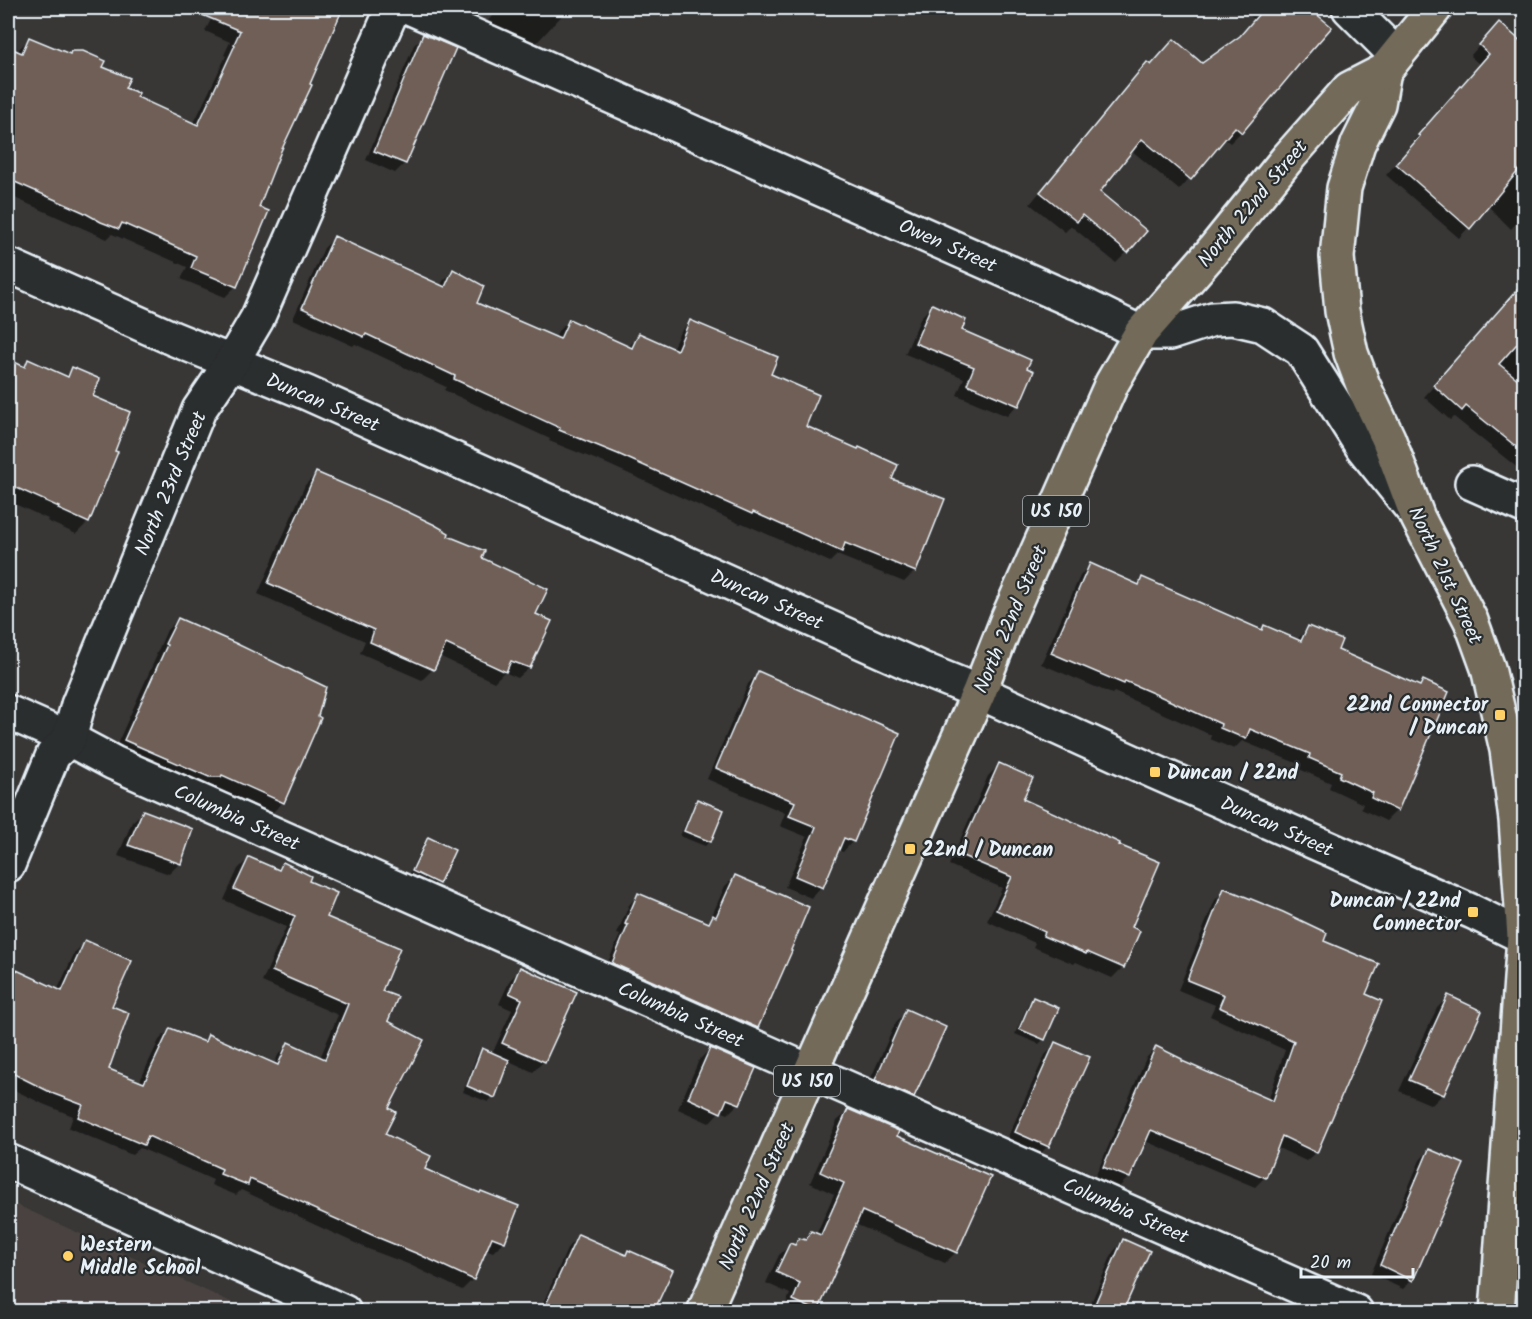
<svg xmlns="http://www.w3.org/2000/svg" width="1532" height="1319" font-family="Kalam,sans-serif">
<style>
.built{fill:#484340}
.shadow{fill:#0007}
.building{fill:#6f5f56;stroke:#e8f1f8;stroke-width:1.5}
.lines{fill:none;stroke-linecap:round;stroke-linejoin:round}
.minor-casing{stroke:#e8f1f8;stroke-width:38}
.major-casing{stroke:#e8f1f8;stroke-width:38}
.minor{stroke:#2a2d2e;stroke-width:33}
.major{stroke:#736b5a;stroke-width:33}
.poi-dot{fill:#ffd166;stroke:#2a2d2e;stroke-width:2}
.labels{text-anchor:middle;stroke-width:4.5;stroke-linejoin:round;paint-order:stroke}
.shield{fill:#2a2d2e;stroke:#afb6bb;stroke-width:1.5}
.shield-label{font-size:18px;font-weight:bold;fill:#e8f1f8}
.street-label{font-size:20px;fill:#e8f1f8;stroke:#2a2d2e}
.poi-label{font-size:20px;font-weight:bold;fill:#e8f1f8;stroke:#2a2d2e;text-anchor:start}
</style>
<rect width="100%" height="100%" fill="#383736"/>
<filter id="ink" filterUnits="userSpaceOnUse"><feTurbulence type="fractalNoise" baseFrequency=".0167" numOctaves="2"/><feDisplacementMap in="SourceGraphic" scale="12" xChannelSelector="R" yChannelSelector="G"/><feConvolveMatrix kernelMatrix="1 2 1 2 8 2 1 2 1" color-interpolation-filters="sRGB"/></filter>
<g filter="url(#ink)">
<path class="built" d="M8,1201L251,1311H8Z"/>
<g class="shadow">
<path d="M217,8H345L334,32L328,38L308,85L257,207L236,286L225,297L181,279L187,267L112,234L107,239L8,195V49L17,53L19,49L30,38L67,54L74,48L104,61L101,67L135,98L193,125L226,56L224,55L230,42L205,31Z"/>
<path d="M483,8H569L529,51L486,23L492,16Z"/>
<path d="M1241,8H1307L1329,28L1301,59L1241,132L1230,143L1224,138L1179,190L1131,150L1098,192L1127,252L1116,263L1071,226L1065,232L1030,204L1136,75L1147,64L1150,67L1202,65L1236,41L1254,19Z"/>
<path d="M1499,24L1524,46V215L1511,229L1488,206L1459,238L1386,175L1411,147L1409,146L1480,65L1470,56Z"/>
<path d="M424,36L454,49L404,164L395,173L366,160L414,45Z"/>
<path d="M334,238L440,287L443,281L453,271L475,304L555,339L558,331L569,321L628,348L639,334L672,349L680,332L690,322L769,375L804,427L890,480L915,571L904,582L837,555L830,562L742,523L740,524L607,464L549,441L550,439L444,390L446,387L355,344L353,346L293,319L324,248Z"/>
<path d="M1511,300L1524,312V473L1454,417L1450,420L1424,397Z"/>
<path d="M932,306L960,331L1032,371L1017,405L1007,416L957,395L964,378L905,354L921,317Z"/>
<path d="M8,360L23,367L29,361L65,377L73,369L91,396L113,452L88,522L76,534L47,521L48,519L8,501Z"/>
<path d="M316,474L446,537L534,615L550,622L529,668L518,678L504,672L494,682L439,656L433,669L422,680L360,653L365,641L258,594L305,485Z"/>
<path d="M1090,565L1136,585L1142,579L1261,631L1265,627L1296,641L1308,628L1336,650L1419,687L1423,682L1397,810L1386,821L1361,809L1363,804L1329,788L1331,783L1299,769L1301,765L1242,741L1234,749L1210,739L1211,735L1114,692L1112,694L1041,664L1080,576Z"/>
<path d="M178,619L283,802L272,813L212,786L207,791L114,751L157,655H156L167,630Z"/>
<path d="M758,673L853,841L843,852L837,850L821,887L811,898L785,887L807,837L780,826L785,813L707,779L748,684Z"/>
<path d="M999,765L1021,800L1130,928L1123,967L1112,978L1076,962L1074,964L1033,947L1035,943L987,921L1002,888L949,865L988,776Z"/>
<path d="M698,801L710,841L705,846L680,836L693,806Z"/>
<path d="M143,812L180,863L169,874L118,856L132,822Z"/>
<path d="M428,839L438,883L433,888L408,877L423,844Z"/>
<path d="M249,858L276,870L283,864L306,881L325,918L380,991L386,1022V1109L383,1135L504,1241L493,1252L485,1249L473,1279L462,1290L408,1264L368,1249L298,1217V1216L241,1190L236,1195L211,1185L213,1180L140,1148L132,1155L69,1128L73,1116L43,1104L10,1088L8,1090V975L13,970L57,991L75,952L86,942L110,1007L107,1070L139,1083L159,1040L170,1029L202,1043L209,1036L274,1065L278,1055L289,1044L320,1058L338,1015L262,982L286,927L224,900L238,869Z"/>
<path d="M735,877L757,1027L747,1037L603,973L620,935L617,934L629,905L638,895L707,923L710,920L725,886Z"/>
<path d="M1225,890L1322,942L1364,995L1316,1152L1306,1161L1276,1147L1265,1177L1255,1187L1145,1141L1129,1177L1119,1187L1095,1177L1146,1058L1156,1048L1180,1061L1268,1101L1285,1050L1210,1016L1215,1005L1178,990L1215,900Z"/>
<path d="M521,969L544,1061L533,1072L507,1060L493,1097L488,1102L463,1092L477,1055L482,1050L492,1054L512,1010L499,1004L510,980Z"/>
<path d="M1448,997L1443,1094L1432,1105L1399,1091L1437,1008Z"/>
<path d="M1033,999L1044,1039L1039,1044L1015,1034L1028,1004Z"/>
<path d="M907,1011L913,1096L902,1107L865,1091L896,1022Z"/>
<path d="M1056,1044L1048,1146L1037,1157L1005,1143L1045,1055Z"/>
<path d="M710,1049L739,1103L728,1114L720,1111L709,1123L678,1109L699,1060Z"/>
<path d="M848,1111L895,1136L956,1252L945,1263L855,1224L816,1310L815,1312H784L783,1311L790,1294L766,1283L779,1255L790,1245L793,1246L800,1239L803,1241L811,1232L816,1235L834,1194L810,1183L837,1121Z"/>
<path d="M1429,1150L1412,1280L1403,1289L1371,1274L1420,1160Z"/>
<path d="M578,1236L624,1256L628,1252L671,1271L653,1312H539L568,1247Z"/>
<path d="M1123,1241L1148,1252L1121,1312H1087L1113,1252Z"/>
</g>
<g class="building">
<path d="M186,8H343L310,84L312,85L281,151L259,207L269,211L237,287L191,268L196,256L122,223L119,229L101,222L83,212L8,179V47L22,53L29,37L70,54L71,51H83L106,61L103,67L130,78L125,88L139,93L137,97L198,125L235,45L234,44L240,31Z"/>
<path d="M1264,8H1309L1332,27L1303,60L1242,133L1235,127L1191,180L1142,139L1100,192L1147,231L1128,253L1082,215L1077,222L1040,192L1147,62L1151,65L1174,39L1202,63L1240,36Z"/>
<path d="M1499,22L1524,44V164L1470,229L1396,164L1420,136L1418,135L1489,54L1479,45Z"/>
<path d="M423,34L456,48L406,164L374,151Z"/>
<path d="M334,236L445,287L453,269L484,286L477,303L560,339L569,319L632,348L639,333L677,350L690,320L778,357L771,374L819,395L806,426L858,449L859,447L898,465L892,479L945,499L916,572L845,543L842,552L753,512L752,514L618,454L559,430L560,428L454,379L455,376L366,334L364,337L302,308Z"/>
<path d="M1524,282V336L1499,364L1524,384V453L1466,406L1462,411L1433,385Z"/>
<path d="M932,304L966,320L962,330L1031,360L1027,368L1034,371L1019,406L967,384L974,367L915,343Z"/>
<path d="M8,359L25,367L28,359L68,377L72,367L100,379L93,396L130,412L115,451L118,452L89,523L58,509L59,507L8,484Z"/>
<path d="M316,472L406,511L435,525L449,533L448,536L485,551L482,558L548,589L536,614L552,621L530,668L511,661L506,672L446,644L434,670L370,642L374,630L268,583Z"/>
<path d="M1090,563L1139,585L1142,577L1262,630L1264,625L1301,641L1308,626L1342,640L1338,650L1420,686L1423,680L1449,692L1398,811L1371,798L1373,793L1339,777L1341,772L1309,758L1310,754L1250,729L1246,739L1220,728L1221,724L1155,694L1125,681L1124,684L1051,653Z"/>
<path d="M178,618L235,643L326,687L318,716L321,718L284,803L222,775L221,777H209L124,740L167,645L165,644Z"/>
<path d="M758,671L872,722L873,721L900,733L854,842L844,838L823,888L795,876L816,827L789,816L795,802L716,768Z"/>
<path d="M999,763L1033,778L1023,799L1107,837L1120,843L1119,845L1160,862L1132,927L1140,931L1124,968L1087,952L1086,954L1043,936L1045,932L996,910L1012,877L958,854Z"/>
<path d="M697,799L724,810L711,842L684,831Z"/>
<path d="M143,810L193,829L181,864L128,845Z"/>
<path d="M428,837L455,850L439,884L412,871Z"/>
<path d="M249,857L279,870L283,862L311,876L309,881L337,893L327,917L400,948L382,991L398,997L388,1021L424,1040L389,1108L396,1112L385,1134L431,1156L425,1169L480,1193L481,1191L519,1206L505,1242L492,1237L474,1280L418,1254L379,1238L307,1206L308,1205L250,1179L248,1185L220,1174L222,1169L148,1136L144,1145L78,1117L83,1105L54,1094L8,1071V966L62,991L85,940L132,961L112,1006L129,1013L109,1069L144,1083L170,1028L205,1042L208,1034L278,1065L288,1042L325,1059L348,1004L272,971L295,916L234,889Z"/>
<path d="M735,875L809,907L791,950L792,951L758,1028L612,963L628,925L625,924L638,893L709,923L713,915L716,917Z"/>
<path d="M1224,888L1283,912L1327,933L1324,941L1379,964L1366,994L1382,1001L1317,1153L1282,1136L1266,1178L1151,1130L1130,1178L1103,1167L1156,1046L1182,1059V1061L1273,1101L1294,1041L1219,1007L1224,995L1187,980Z"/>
<path d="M520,967L577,992L545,1062L502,1043L522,999L509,993Z"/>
<path d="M1448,995L1482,1011L1444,1095L1409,1080Z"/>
<path d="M1033,997L1059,1008L1045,1040L1019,1029Z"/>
<path d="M906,1009L946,1027L914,1097L875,1080Z"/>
<path d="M1055,1042L1090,1057L1049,1147L1015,1132Z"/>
<path d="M482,1048L509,1060L495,1098L467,1086Z"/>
<path d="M710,1048L756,1068L740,1104L727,1099L721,1113L688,1098Z"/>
<path d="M848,1109L899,1131L897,1136L991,1177L957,1253L862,1211L818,1311L793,1300L800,1283L776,1272L790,1243L795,1245L799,1238L806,1240L811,1231L821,1235L844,1183L820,1172Z"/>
<path d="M1429,1149L1464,1164L1413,1281L1380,1265Z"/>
<path d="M578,1234L626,1255L628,1250L673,1270L654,1311H543Z"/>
<path d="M1123,1239L1150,1251L1123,1311H1092Z"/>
</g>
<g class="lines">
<defs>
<g id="minor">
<path d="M411,8L1088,307L1141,333H1170L1213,319L1233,318L1263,325L1301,350L1363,448L1412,509"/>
<path d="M1349,8L1396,55"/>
<path d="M8,265L172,338L307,393L922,669L979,692L1155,772L1473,912L1524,937"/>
<path d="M1472,483L1524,506"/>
<path d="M8,712L69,739L114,763L811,1072L1356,1312"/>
<path d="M8,865L53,755L69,739L78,705L199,410L231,363L257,319L393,8"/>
<path d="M8,1161L344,1312"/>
</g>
<g id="major">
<path d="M1384,71L1378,104L1358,144L1344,188L1337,257L1342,311L1351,353L1363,385L1388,438L1418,518L1471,621L1488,668L1507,750L1516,820L1524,937L1497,1312"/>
<path d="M704,1312L979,692L1008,618L1112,383L1141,333L1211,253L1287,159L1349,89L1384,71L1435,8"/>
</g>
</defs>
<use href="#minor" class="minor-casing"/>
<use href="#major" class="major-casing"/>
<use href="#minor" class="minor"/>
<use href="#major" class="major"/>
</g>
</g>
<g class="poi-dot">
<rect x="1494" y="709" width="12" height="12" rx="3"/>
<rect x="1149" y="766" width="12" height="12" rx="3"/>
<rect x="904" y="843" width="12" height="12" rx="3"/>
<rect x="1467" y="906" width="12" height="12" rx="3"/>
<circle cx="68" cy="1256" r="6"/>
</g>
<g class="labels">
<g class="shield">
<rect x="1023" y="496" width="66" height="30" rx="4.5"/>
<rect x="774" y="1066" width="66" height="30" rx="4.5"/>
</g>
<g class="shield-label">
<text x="1056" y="517">US 150</text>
<text x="807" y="1087">US 150</text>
</g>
<g class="street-label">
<text transform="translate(1252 203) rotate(-50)" y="7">North 22nd Street</text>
<text transform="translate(948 245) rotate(24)" y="7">Owen Street</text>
<text transform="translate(323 402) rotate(23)" y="7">Duncan Street</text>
<text transform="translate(170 483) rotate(-67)" y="7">North 23rd Street</text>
<text transform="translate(1446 575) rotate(65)" y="7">North 21st Street</text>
<text transform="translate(767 599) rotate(24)" y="7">Duncan Street</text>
<text transform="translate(1010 619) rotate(-67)" y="7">North 22nd Street</text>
<text transform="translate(237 817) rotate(24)" y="7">Columbia Street</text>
<text transform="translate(1277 826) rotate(24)" y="7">Duncan Street</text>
<text transform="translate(681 1014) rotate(24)" y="7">Columbia Street</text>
<text transform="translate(756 1196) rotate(-66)" y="7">North 22nd Street</text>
<text transform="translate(1126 1210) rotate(24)" y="7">Columbia Street</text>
</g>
<g class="poi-label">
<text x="1488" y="711" text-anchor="end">22nd Connector<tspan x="1488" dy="23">/ Duncan</tspan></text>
<text x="1167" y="779">Duncan / 22nd</text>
<text x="922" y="856">22nd / Duncan</text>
<text x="1461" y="907" text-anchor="end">Duncan / 22nd<tspan x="1461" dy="23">Connector</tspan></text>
<text x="80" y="1251">Western<tspan x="80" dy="23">Middle School</tspan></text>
</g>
</g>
<rect width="1532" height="1319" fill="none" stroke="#2a2d2e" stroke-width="30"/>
<rect x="15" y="15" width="1502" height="1289" fill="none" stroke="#e8f1f8" stroke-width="2" filter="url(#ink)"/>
<path d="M1301 1268v9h112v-9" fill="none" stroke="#e8f1f8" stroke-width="3"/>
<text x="1310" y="1268" font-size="18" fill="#e8f1f8" stroke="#2a2d2e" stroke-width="4.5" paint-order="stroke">20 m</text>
</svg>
